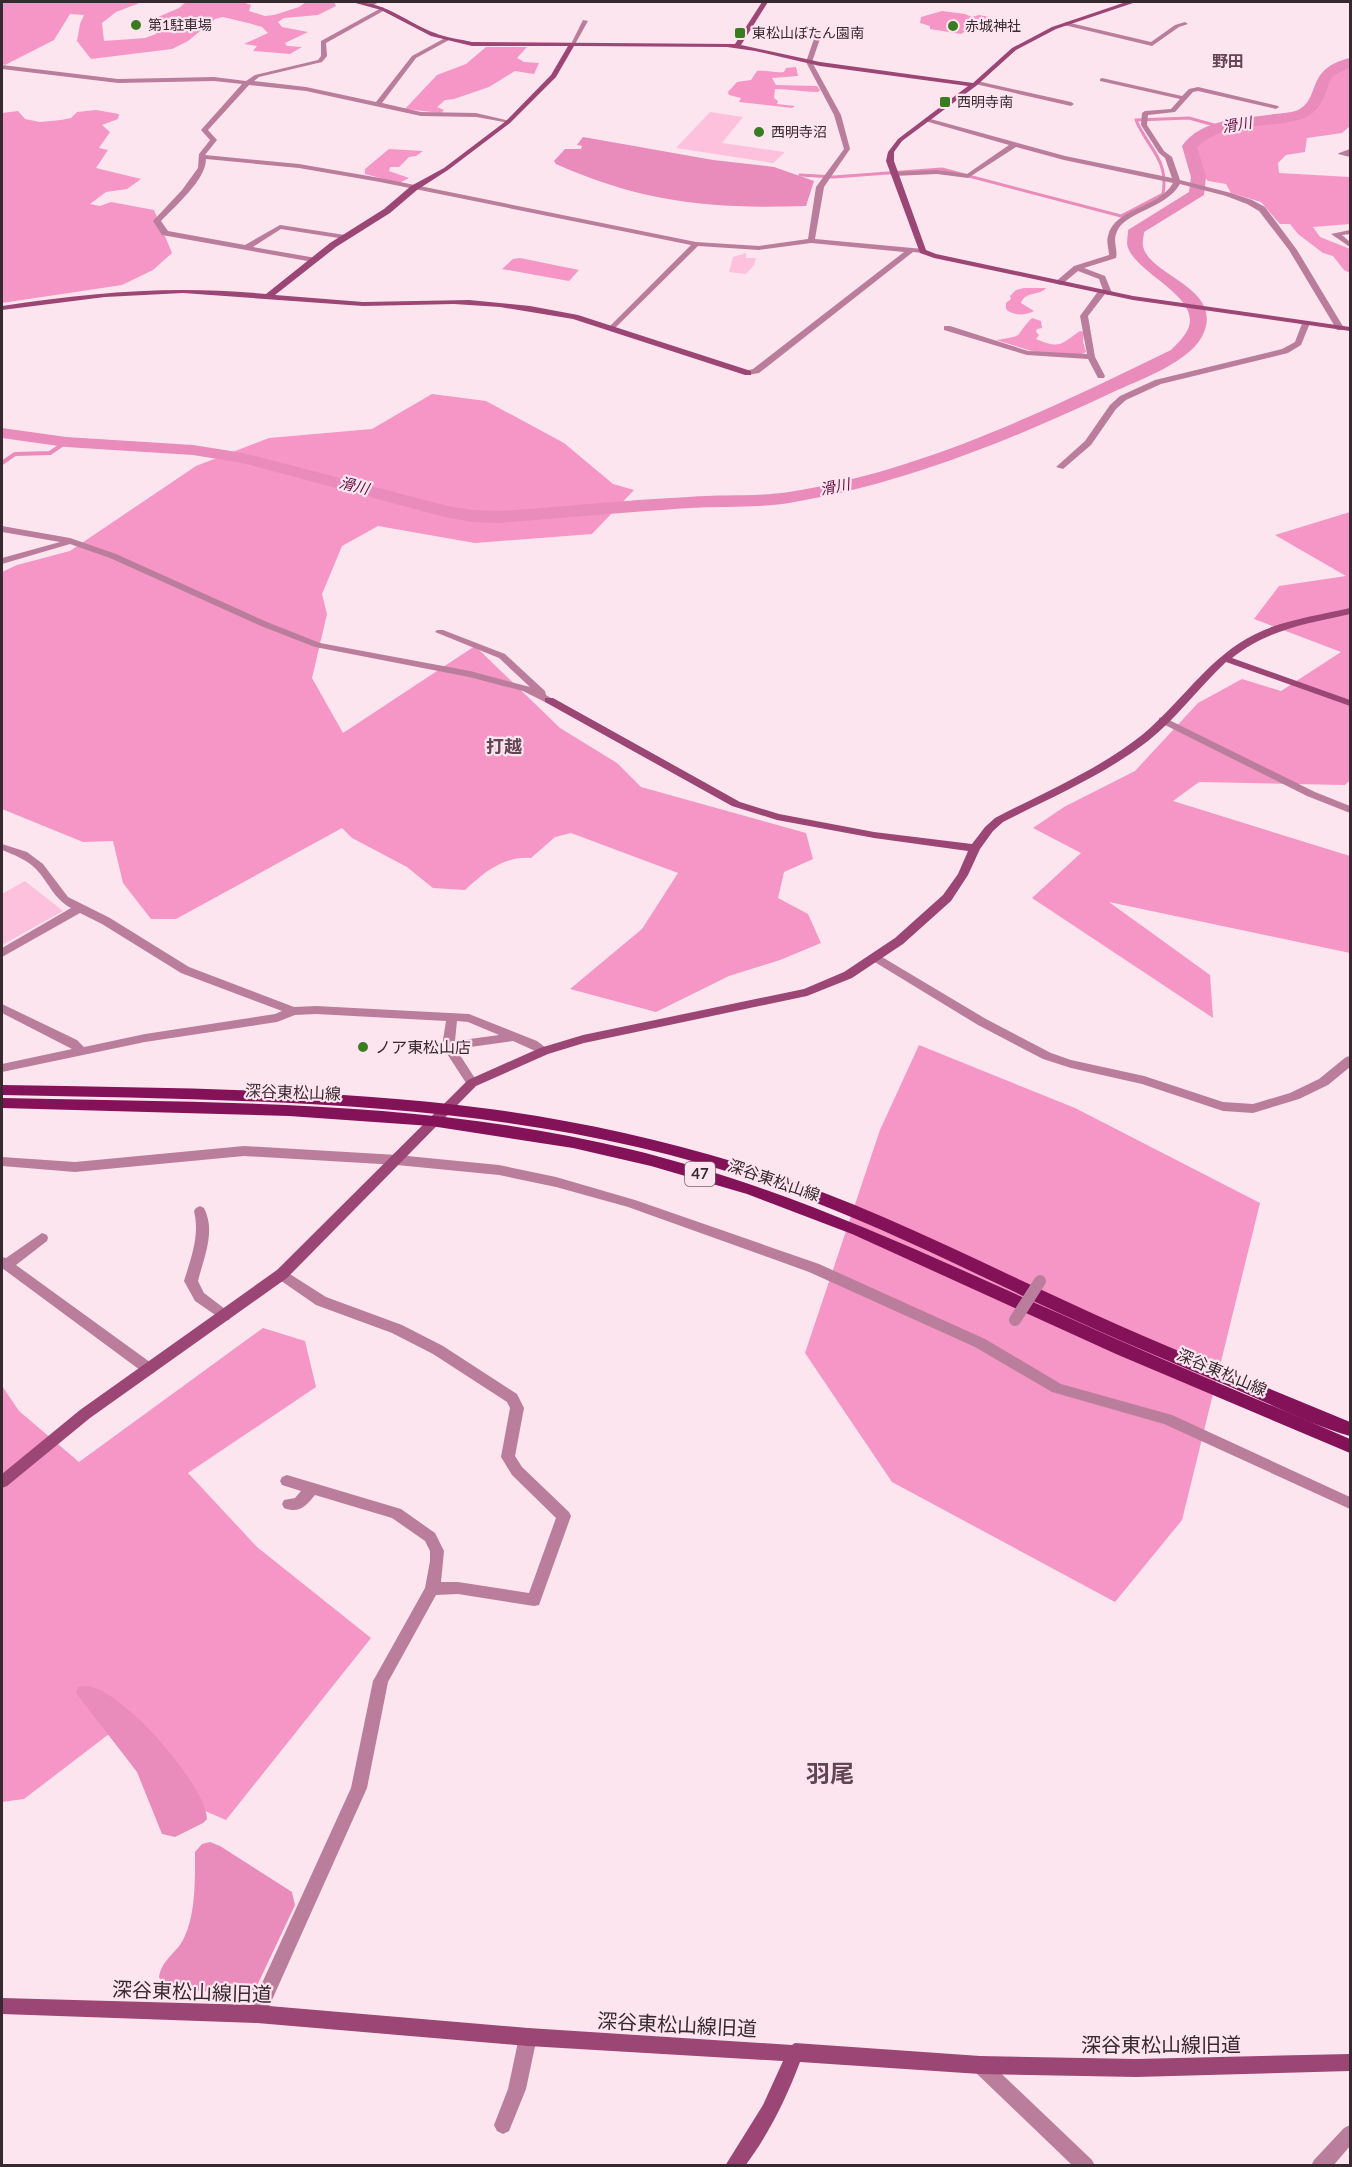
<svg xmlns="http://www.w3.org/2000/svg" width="1352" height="2167" font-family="Lato,'Noto Sans JP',sans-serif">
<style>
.green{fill:#fdc0dd}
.forest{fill:#f596c6}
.water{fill:#e98bbb}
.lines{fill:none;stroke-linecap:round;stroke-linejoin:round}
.stream-far1{stroke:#e98bbb;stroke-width:3}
.stream{stroke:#e98bbb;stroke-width:4}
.river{fill:#e98bbb;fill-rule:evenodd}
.street{fill:#ba7e9c;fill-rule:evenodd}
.secondary{fill:#9c4675;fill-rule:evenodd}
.primary{fill:#841259;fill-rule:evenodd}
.street-bridge{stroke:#ba7e9c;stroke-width:12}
.poi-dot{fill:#397d20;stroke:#fde5f0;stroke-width:2}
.labels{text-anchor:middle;stroke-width:4.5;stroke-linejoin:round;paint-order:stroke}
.far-poi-label{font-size:14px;fill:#372930;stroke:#fde5f0;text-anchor:start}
.far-water-label{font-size:15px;font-style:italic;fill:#631043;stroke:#fde5f0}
.shield{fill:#fde5f0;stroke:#72616a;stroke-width:1.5}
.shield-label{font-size:15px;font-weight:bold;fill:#372930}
.far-quarter-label{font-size:16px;font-weight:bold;fill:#634453;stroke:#fde5f0}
.poi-label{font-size:16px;fill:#372930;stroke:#fde5f0;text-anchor:start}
.street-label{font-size:16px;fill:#372930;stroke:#fde5f0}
.neighbourhood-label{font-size:18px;font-weight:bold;fill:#634453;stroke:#fde5f0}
.near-street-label{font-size:20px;fill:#372930;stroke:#fde5f0}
.near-quarter-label{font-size:24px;font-weight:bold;fill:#634453;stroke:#fde5f0}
</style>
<rect width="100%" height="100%" fill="#fde5f0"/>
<g class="green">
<path d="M710,112L743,117L722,143L785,152L773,163L676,148Z"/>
<path d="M746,253V258H756L754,265L746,274L729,272L733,257Z"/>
<path d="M25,881L63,911L2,945V894Z"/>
</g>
<g class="forest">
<path d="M2,2H142L116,12L102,23L104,41L145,38L156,34L158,17L179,8L186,2H242L251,5L249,11L265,16L274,15L299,7L306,2H334L336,6L318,15L284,18L278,22L282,27L308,32L285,43L287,46L302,47L290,54L253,51L257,46L244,44L268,33L262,27L248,23L223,17L215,19L188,41L172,49L91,59L77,41L80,24L84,15L70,14L54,40L5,65L2,64Z"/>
<path d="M942,11L965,14L972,17L979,15L989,17L972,23L971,28L961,34L930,29V26L920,23L921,17Z"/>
<path d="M486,47H527L517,58L524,62L539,63L534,74L515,71L489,87L454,99L445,100L437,107L444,110L441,113L405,109L437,75L466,64Z"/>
<path d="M1350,65V126L1342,133L1307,138L1305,152L1286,155L1278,163L1279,173L1350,177V224L1313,227L1320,237L1350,249V273L1344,270L1333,256L1323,253L1298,234L1290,224H1280L1261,202L1231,193L1226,184L1208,181L1198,169L1196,147C1224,113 1277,130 1313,111C1335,100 1312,74 1350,65Z"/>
<path d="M796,67L798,76L772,78L776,85L817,86L820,90L818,92C803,92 790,89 775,89L774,98L778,101L777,104L795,106L792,108L739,102L741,98L729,95L728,92L737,82L751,80L757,71C767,70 774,73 784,72L786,68Z"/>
<path d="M96,110L119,114L118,119L102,125L110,132L99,148L108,150L96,168L141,179L127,189L106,192L90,204L100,206L111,202L154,210L172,253L153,270L122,285L2,303V113L18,111L25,119L40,122L61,120L71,118L77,112Z"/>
<path d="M389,149L423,151L416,156L409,157L399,167H390L389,171L409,178L399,183L365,174V169Z"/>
<path d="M520,258L579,270L569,281L502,269L513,259Z"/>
<path d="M1024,288H1046C1040,296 1025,291 1021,303L1034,311C1025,316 1013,316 1006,309V303L1011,299L1010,296L1016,290Z"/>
<path d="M1032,318L1041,321L1042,328L1037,329L1036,332L1039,335L1036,339C1060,349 1060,345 1080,331L1084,332L1083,342L1086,352L1080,355L1035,352L996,340C1028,335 1012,338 1032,318Z"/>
<path d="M432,394L486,401L564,443L613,484L634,490L592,534L475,543L378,526L342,546L322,594L327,614L312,678L343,733L475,646L560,728L617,763L641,787L806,833L813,859L784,872L778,898L808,914L821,943L780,960L729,976L656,1012L570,989L642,929L678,873L571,833L555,837L531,858C503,856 485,872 465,890L433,888L407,867L352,838L342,828L176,919H151L123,883L113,841L83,842L2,809V572L17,565L70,551L196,466L269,438L372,429Z"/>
<path d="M1350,512V780L1345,785L1199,782L1173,801L1350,856V953L1109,902L1210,975L1213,1018L1032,898L1081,853L1033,828L1064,807L1135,771L1198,703L1242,679L1281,691L1341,652L1254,619L1279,586L1346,576L1275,535Z"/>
<path d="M919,1045L1075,1108L1260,1203L1182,1520L1115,1602L892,1482L805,1353L880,1130Z"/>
<path d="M263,1328L305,1341L316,1387L188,1473L257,1547L371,1638L226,1820L173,1797L126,1721L24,1799L2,1802V1386L19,1411L79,1462Z"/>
</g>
<g class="water">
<path d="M583,137L713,160L774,167L814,181L806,206C711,209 644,203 556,164L554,161L565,149H581L582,146L577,145Z"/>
<path d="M85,1686C120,1686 206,1785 207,1819L203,1823L175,1837L162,1834L137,1772L76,1693L78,1687Z"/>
<path d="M210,1842L220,1846L292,1892L295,1905L254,1992L242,1994L172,1989L164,1986L159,1977C162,1959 177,1953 184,1938C196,1913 195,1879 195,1852L202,1844Z"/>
</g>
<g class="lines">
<path class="stream-far1" d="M800,175L834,177L942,169L1121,216L1163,194C1169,159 1148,149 1136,120L1189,118L1221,127"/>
<path class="stream" d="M2,463L15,454L50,453L66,442"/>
<path class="river" d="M1350,58V67L1333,76C1325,87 1326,101 1316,110C1292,134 1232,115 1197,147L1206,177L1204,195L1144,232C1144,236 1142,242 1143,246C1149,276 1222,287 1204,332C1193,362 1138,380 1111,393C1009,441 901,485 789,503C757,508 722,506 689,508C626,512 562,518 499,523L472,522L445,517L243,463L193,455L66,447L2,438V428L66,437L193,445L243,453L448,506L472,510L499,511C562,507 626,500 689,497C722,494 756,497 789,492C923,471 1050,409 1171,350C1176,345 1182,339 1186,333C1207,299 1139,276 1128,248C1126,243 1128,236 1128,230L1189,192L1191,177L1182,146C1203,117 1243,119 1275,114C1282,113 1291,113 1298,110C1322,98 1304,69 1350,58Z"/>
<g class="street">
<path d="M372,2H379L372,6H368V4Z"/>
<path d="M383,7L385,10L326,43L327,56L322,62L259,77L254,81L306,87L376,102L412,56L447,37L449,38V40L416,58L382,103L421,112L476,113L510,121V123L476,117L421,116L306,91L249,85L208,130L217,140L205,155L299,164L380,178L696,242L759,246L808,239L816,187L844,149L834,115L806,62L816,33L819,31L822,33L812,62L841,115L850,149L824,187L815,239L923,249L927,251L923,253L913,252L759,373L748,375L744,373L745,371L753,369L904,252L811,243L759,250L698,246L612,331L608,329L609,327L691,245L380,182L299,168L206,159C206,180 175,206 161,221L168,231L245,245L280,225L345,235L349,237L345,239L281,229L253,247L316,258L317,260L313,262L162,235L153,221L182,190L198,168L199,154L210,140L201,130L242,84L214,81L118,83L2,69V65L118,79L214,77L246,81L255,75L318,60L321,56V41Z"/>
<path d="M583,20L588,21L574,46H570Z"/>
<path d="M1066,22L1151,42L1175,25L1185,22L1188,24L1179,27L1152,46L1064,25L1063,24Z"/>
<path d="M1102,78L1182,96L1189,89L1198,87L1278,106L1279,107L1276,109L1198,91L1193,92L1175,112L1148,115L1147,125L1164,151L1172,157L1180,180L1231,193L1252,200L1265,207L1297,250L1344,328L1343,330H1337L1289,250L1259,211L1247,204L1226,196L1180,184C1165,210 1123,211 1116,234C1113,242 1118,250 1116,258L1084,268L1105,276L1112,293L1108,295L1105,294L1088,316L1095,357L1105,376L1104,378H1098L1088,359L1027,355L944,330V326H950L1028,351L1087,354L1080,316L1099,290H1103L1099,279L1078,271L1061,285L1054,283L1074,266L1109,255C1109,249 1106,242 1108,236C1114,208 1159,208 1173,183L1064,160L1016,147L968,178L937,174L894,176L890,174L894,172L937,170L967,174L1009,145L925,121V119L927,118L1065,156L1172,178L1165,158L1159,153L1141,125L1142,113L1145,111L1171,109L1180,99L1100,81V79Z"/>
<path d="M977,81L1071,102L1074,104L1071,106L975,84V82Z"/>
<path d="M1350,149V157L1338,154L1339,153Z"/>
<path d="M1350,230V234L1342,235L1350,242V247L1331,234Z"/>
<path d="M1303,321L1310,323L1301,345L1288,353L1161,384L1126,400L1116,409L1091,445L1063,469L1056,467L1085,441L1110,405L1120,396L1155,380L1282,349L1295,342Z"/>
<path d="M2,526L70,538L116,554L267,622L320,643L470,671L530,687L499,658L435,632L437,630H443L505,654L545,691L546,695L554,700L553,702H545L523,691L469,677L315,647L261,626L110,558L70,544L2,564V558L60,542L2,532Z"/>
<path d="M1163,717L1315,792L1350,806V813L1307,796L1159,722V718Z"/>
<path d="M2,844L27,852L43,864L68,897L110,918L189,967L294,1007L316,1006L469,1014L537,1041L550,1051L544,1055L513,1041L456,1049L478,1083L472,1087L468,1086L442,1046L446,1021L316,1014L295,1015L277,1022L145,1042L2,1072V1064L72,1049L2,1013V1004L77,1040L84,1047L145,1034L275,1014L282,1011L181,973L102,924L80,913L2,957V948L71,908C54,899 49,883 36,869C26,859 14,855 2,850ZM457,1021L468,1022L499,1035L455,1041Z"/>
<path d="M877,954L986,1019L1051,1053L1071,1060L1144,1076L1223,1102L1253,1104L1290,1093L1319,1079L1346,1057L1350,1056V1067L1328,1085L1299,1099L1253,1113L1223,1111L1142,1084L1071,1068L1043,1059L978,1025L873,961L871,958Z"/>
<path d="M244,1146L397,1155L499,1165L556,1177L635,1200L819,1264L985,1339L1061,1384L1172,1415L1350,1497V1509L1164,1424L1052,1392L975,1347L809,1272L628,1207L556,1187L499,1175L397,1165L244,1156L75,1172L2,1166V1157L75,1162Z"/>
<path d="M200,1206L204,1208C216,1231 204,1257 198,1281L204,1293L229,1312L231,1316L229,1320L224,1321L195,1301L184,1281C191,1258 200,1236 194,1211L196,1208Z"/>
<path d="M42,1233L47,1235L48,1238L47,1241L16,1265L154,1365L156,1369L154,1373L149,1374L144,1373L2,1268V1257L6,1258Z"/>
<path d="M282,1269L326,1297L402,1325L443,1346L517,1394L524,1408L515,1456L522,1467L569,1512L571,1516L539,1605L534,1606L458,1594L436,1595L388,1682L367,1788L263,2020L257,2023L251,2020L248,2014L351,1788L373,1681L425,1588L430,1561V1551L425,1541L392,1518L315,1495C306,1506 299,1514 284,1508L282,1504L284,1500L295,1498L301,1491L282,1485L280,1481L282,1477L287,1475L401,1509L435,1533L444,1551L441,1582H458L529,1593L556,1518L512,1475L501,1457L510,1408L507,1402L433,1354L392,1333L316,1305L277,1278L275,1274L277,1270Z"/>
<path d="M528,2028L534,2031L537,2037L526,2089L509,2131L503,2134L497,2131L494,2125L508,2089L519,2037L522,2031Z"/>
<path d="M980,2056L986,2059L1092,2160L1095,2166H1073L974,2071L971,2065L974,2059Z"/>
<path d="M1350,2125V2146L1333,2166H1311L1314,2160L1344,2128Z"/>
</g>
<g class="secondary">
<path d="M352,2C383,0 408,23 435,33C446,38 460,39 472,42L735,44L762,2H768L741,45L820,62L973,83L1012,48L1052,27L1126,2H1134L1133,3L1056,29L1016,50L976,86L902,141L894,152V161L926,250L936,254L1133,296L1350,327V331L1133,300L934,258L920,253L886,161L888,152L898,139L968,86L820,66L755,51L727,47L574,46L556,77L510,123L448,170L417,190L390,213L336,247L275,295L363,302L469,300L530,306L578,315L751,371V375H745L573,319L500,307L454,304L363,306L183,293L105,297L2,310V306C94,292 173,285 266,294L330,243L384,209L411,186L444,168L506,121L551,75L568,46H472L431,36L381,10Z"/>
<path d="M1350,608V614C1306,624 1269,629 1232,658L1350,700V706L1226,662C1199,687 1177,718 1148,741C1104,775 1052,797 1003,822L993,831L980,849L968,875L951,901L903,944L852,978L807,996L584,1043L548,1054L476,1086L287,1278L90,1418L7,1486L2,1488V1474L80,1410L277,1270L468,1080L540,1048L583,1035L804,989L844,972L895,938L943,895L958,874L968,851L874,838L777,820L732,806L545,702V698H553L740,802L779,814L874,832L972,844L985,827L995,818C1045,792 1098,770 1142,735C1176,707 1201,669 1238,644C1271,621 1312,617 1350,608Z"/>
<path d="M2,1998L257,2005L528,2028L792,2045L795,2043L980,2056L1136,2059L1350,2054V2071L1136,2077L980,2074L800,2062C786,2099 769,2134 745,2166H725L763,2105L783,2061L528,2046L257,2023L2,2014Z"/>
</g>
<g class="primary">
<path d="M2,1085C162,1088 323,1088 482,1108C569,1119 655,1138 738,1163C854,1198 961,1253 1070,1303C1162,1346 1257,1383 1350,1422V1436C1308,1424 1267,1402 1226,1385C1169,1361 1113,1338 1057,1312C967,1270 879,1225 785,1191C535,1098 265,1101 2,1095Z"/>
<path d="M2,1098C212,1103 424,1099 629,1149C782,1186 915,1249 1058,1313C1154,1357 1253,1397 1350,1439V1453L1116,1354L852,1234L747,1194L651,1166L573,1148L431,1126L289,1116L2,1108Z"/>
</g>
<path class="street-bridge" d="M1015,1320L1040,1281"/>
</g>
<g class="poi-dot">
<circle cx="136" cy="25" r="6"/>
<circle cx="953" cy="26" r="6"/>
<rect x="734" y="27" width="12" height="12" rx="3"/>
<rect x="939" y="96" width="12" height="12" rx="3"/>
<circle cx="759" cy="132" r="6"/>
<circle cx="363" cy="1047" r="6"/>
</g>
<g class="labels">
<g class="far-poi-label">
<text x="148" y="30">第1駐車場</text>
<text x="965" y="31">赤城神社</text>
<text x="752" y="38">東松山ぼたん園南</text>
<text x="957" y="107">西明寺南</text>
<text x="771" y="137">西明寺沼</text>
</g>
<g class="far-water-label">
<text transform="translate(1237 125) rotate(-10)" y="5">滑川</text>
<text transform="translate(354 486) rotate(14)" y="5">滑川</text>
<text transform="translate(835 487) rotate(-12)" y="5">滑川</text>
</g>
<rect class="shield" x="685" y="1162" width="30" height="24" rx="4.5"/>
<g class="shield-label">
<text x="700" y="1179">47</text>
</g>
<g class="far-quarter-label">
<text x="1228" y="67">野田</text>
</g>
<g class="poi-label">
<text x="375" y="1053">ノア東松山店</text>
</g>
<g class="street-label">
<text transform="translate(293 1092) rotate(2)" y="6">深谷東松山線</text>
<text transform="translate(774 1180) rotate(19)" y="6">深谷東松山線</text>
<text transform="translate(1222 1372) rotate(23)" y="6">深谷東松山線</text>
</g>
<g class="neighbourhood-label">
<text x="504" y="753">打越</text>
</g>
<g class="near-street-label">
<text transform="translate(192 1992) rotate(2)" y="7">深谷東松山線旧道</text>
<text transform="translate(677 2025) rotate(3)" y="7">深谷東松山線旧道</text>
<text x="1161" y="2052">深谷東松山線旧道</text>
</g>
<g class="near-quarter-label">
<text x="830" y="1782">羽尾</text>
</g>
</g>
<rect width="1352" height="2167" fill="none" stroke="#372930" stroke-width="6"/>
</svg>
